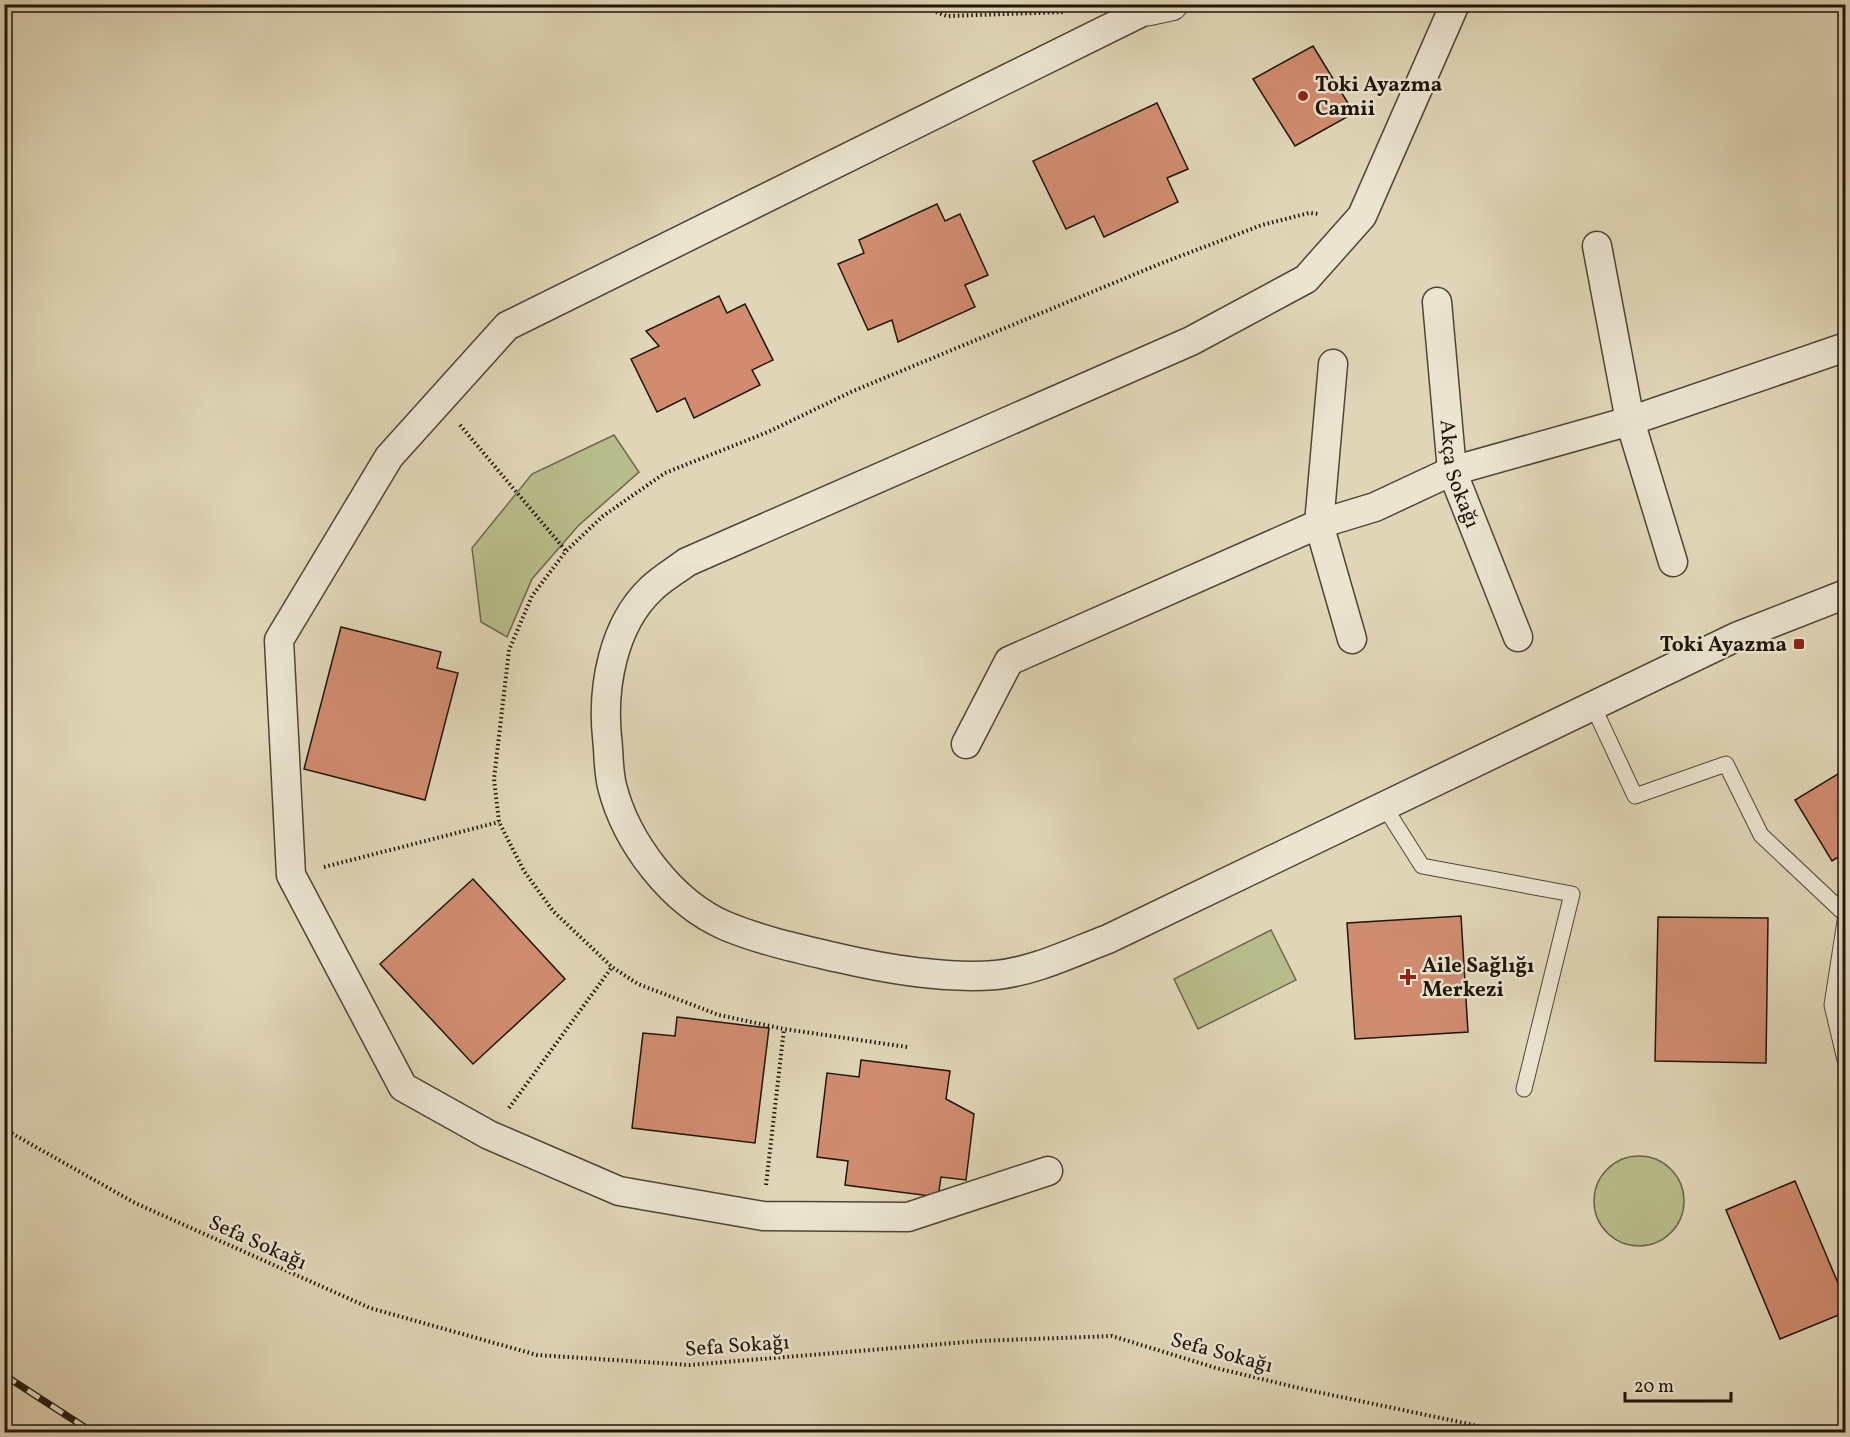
<svg xmlns="http://www.w3.org/2000/svg" width="1850" height="1437" font-family="Vollkorn,serif">
<style>
.green{fill:#b8bc8a;stroke:#6c684a;stroke-width:1.5}
.building{fill:#d18c70;stroke:#1f1509;stroke-width:1.5}
.lines{fill:none;stroke-linecap:round;stroke-linejoin:round}
.service-casing{stroke:#4f4534;stroke-width:17}
.minor-casing{stroke:#4f4534;stroke-width:31}
.tertiary-casing{stroke:#4f4534;stroke-width:35}
.path{stroke:#1f1509;stroke-width:4;stroke-dasharray:1.5 3;stroke-linecap:butt}
.service{stroke:#ebe4d0;stroke-width:15}
.minor{stroke:#ebe4d0;stroke-width:28}
.tertiary{stroke:#ebe4d0;stroke-width:33}
.rail-casing{stroke:#1f1509;stroke-width:7}
.rail{stroke:#ebe4d0;stroke-width:4.5;stroke-dasharray:14;stroke-linecap:butt}
.poi-dot{fill:#8f2418;stroke:#ebe4d0;stroke-width:2}
.labels{text-anchor:middle;stroke-width:5;stroke-linejoin:round;paint-order:stroke}
.poi-label{font-size:21px;font-weight:bold;fill:#1f1509;stroke:#ebe4d0;text-anchor:start}
.street-label{font-size:21px;fill:#1f1509;stroke:#ebe4d0}
</style>
<rect width="100%" height="100%" fill="#e0d6b7"/>
<filter id="stains"><feTurbulence type="fractalNoise" baseFrequency=".00333" numOctaves="4"/><feColorMatrix values="0 0 0 0 .2 0 0 0 0 .09 0 0 0 0 .02 0 0 0 .5 -.17"/></filter>
<radialGradient id="worn" r=".72"><stop offset=".6" stop-color="#630" stop-opacity="0"/><stop offset="1" stop-color="#630" stop-opacity=".3"/></radialGradient>
<g class="green">
<path d="M614,435L639,472L578,526L532,579L507,637L481,622L472,548L532,474Z"/>
<path d="M1271,930L1296,980L1198,1029L1174,979Z"/>
<circle cx="1639" cy="1201" r="45"/>
</g>
<g class="building">
<path d="M1313,46L1354,113L1295,146L1253,79Z"/>
<path d="M1157,103L1188,169L1167,178L1178,202L1104,237L1094,216L1066,229L1033,161Z"/>
<path d="M937,204L945,221L960,214L988,275L965,285L975,307L898,342L892,320L868,330L838,264L864,253L859,240Z"/>
<path d="M719,296L727,313L745,304L773,360L752,370L760,385L694,418L685,398L657,412L631,359L659,346L646,331Z"/>
<path d="M341,627L441,652L437,668L458,673L425,800L304,769Z"/>
<path d="M1846,769V852L1832,861L1795,800Z"/>
<path d="M473,879L565,979L473,1064L380,964Z"/>
<path d="M1461,916L1468,1032L1355,1039L1347,923Z"/>
<path d="M1658,917L1768,918L1766,1063L1655,1061Z"/>
<path d="M677,1017L769,1028L755,1143L632,1128L643,1033L675,1036Z"/>
<path d="M861,1060L950,1071L946,1099L974,1114L966,1180L941,1177L938,1197L845,1185L848,1161L817,1157L827,1073L859,1077Z"/>
<path d="M1795,1181L1846,1302V1312L1780,1339L1726,1210Z"/>
</g>
<g class="lines">
<defs>
<g id="service">
<path d="M1593,706L1635,796L1726,764L1761,835L1846,915L1832,1005L1846,1064"/>
<path d="M1384,806L1422,866L1572,894L1524,1089"/>
</g>
<g id="minor">
<path d="M1455,4L1362,216L1306,279L1191,341L687,562C675,571 661,579 651,589C613,625 602,687 607,737C609,753 608,770 612,786C626,842 672,903 726,926C762,941 801,949 839,958C886,969 948,979 996,975C1035,971 1071,953 1108,939L1736,637L1846,594"/>
<path d="M1597,246L1630,421L1673,562"/>
<path id="s1" d="M1437,302L1452,471L1518,637"/>
<path d="M1333,364L1319,524L1352,639"/>
<path d="M966,744L1009,661L1319,524L1375,507L1452,471L1630,421L1846,347"/>
<path d="M1048,1171L908,1217L763,1216L619,1191L489,1135L403,1087L291,875L279,640L389,457L507,326L1148,9"/>
</g>
<path id="tertiary" d="M1148,9L1171,4"/>
</defs>
<use href="#service" class="service-casing"/>
<use href="#minor" class="minor-casing"/>
<use href="#tertiary" class="tertiary-casing"/>
<g class="path">
<path d="M915,4L947,16L1065,12"/>
<path d="M460,425L566,551"/>
<path d="M324,867L499,822"/>
<path d="M907,1047L784,1029L719,1015L638,984L612,967L553,911L524,871L499,822L494,779L509,650L532,596L566,551L603,516L665,473L768,432L853,391L1162,263L1262,225L1309,213L1320,214"/>
<path d="M509,1108L612,967"/>
<path d="M4,1129L135,1203L370,1308L537,1355L690,1365L978,1341L1112,1336L1216,1368L1303,1389L1507,1432"/>
<path d="M766,1185L784,1029"/>
</g>
<use href="#service" class="service"/>
<use href="#minor" class="minor"/>
<use href="#tertiary" class="tertiary"/>
<defs>
<g id="rail">
<path d="M4,1375L92,1432"/>
<path d="M4,1427L14,1432"/>
</g>
</defs>
<use href="#rail" class="rail-casing"/>
<use href="#rail" class="rail"/>
</g>
<g class="poi-dot">
<circle cx="1303" cy="96" r="6"/>
<rect x="1793" y="638" width="12" height="12" rx="3"/>
<path d="M1405 968h6v6h6v6h-6v6h-6v-6h-6v-6h6z"/>
</g>
<g class="labels">
<g class="poi-label">
<text x="1315" y="91">Toki Ayazma<tspan x="1315" dy="24">Camii</tspan></text>
<text x="1787" y="651" text-anchor="end">Toki Ayazma</text>
<text x="1422" y="972">Aile Sağlığı<tspan x="1422" dy="24">Merkezi</tspan></text>
</g>
<g class="street-label">
<text dy="7" stroke="none"><textPath href="#s1" startOffset="174">Akça Sokağı</textPath></text>
<text transform="translate(258 1242) rotate(24)" y="7">Sefa Sokağı</text>
<text transform="translate(737 1345) rotate(-4)" y="7">Sefa Sokağı</text>
<text transform="translate(1222 1352) rotate(15)" y="7">Sefa Sokağı</text>
</g>
</g>
<rect width="1850" height="1437" fill="none" stroke="#e0d6b7" stroke-width="24"/>
<rect x="6" y="6" width="1838" height="1425" fill="none" stroke="#1f1509" stroke-width="3"/>
<rect x="12" y="12" width="1826" height="1413" fill="none" stroke="#1f1509" stroke-width="1.5"/>
<path d="M1625 1392v9h106v-9" fill="none" stroke="#1f1509" stroke-width="3"/>
<text x="1634" y="1392" font-size="18" fill="#1f1509" stroke="#ebe4d0" stroke-width="4.5" paint-order="stroke">20 m</text>
<rect width="100%" height="100%" filter="url(#stains)"/>
<rect width="100%" height="100%" fill="url(#worn)"/>
</svg>
